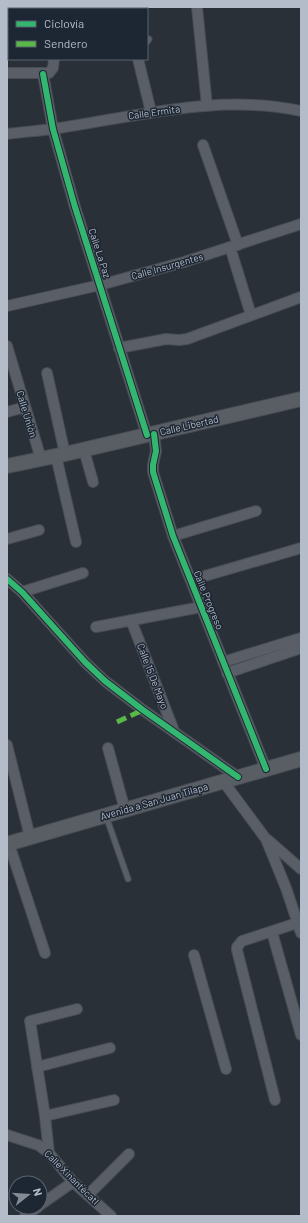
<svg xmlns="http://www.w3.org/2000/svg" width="308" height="1223" font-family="Barlow,sans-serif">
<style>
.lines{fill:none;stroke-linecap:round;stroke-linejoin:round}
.lane-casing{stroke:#484c53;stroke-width:7}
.street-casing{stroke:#484c53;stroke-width:12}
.secondary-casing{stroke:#484c53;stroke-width:16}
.lane{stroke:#5a5e66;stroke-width:5}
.street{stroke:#5a5e66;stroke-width:10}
.secondary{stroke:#595d64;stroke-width:14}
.quiet{stroke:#58b947;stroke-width:5;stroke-dasharray:10 5;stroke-linecap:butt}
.cycleway-casing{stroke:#1d2633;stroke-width:8}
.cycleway{stroke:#33b770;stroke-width:6}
.labels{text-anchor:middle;stroke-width:3;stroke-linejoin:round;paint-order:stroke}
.street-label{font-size:10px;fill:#b4bcc9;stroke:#1d2633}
</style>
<rect width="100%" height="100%" fill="#2a3038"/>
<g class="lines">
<defs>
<g id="lane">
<path d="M147,42L149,39"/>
<path d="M106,816L128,879"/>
</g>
<g id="street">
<path d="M125,7L126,9"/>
<path d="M197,7L207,106"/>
<path d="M57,9V7"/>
<path d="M138,59L151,112"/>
<path d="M7,73H49L53,68L54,59"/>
<path d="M43,74L53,129L75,207L147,435"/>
<path d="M7,134C22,132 37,131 53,129C135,117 218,93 301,111"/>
<path d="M203,145L238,245"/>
<path d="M230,247L251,315"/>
<path d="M7,306L100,285L184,262L301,224"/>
<path d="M7,346L41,459"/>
<path d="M119,348L166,339L179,340L187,339L301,297"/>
<path d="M47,373L65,454"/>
<path d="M7,412L25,407"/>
<path d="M154,434L156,451L153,465V472L173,536L266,769"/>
<path d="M84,450L93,482"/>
<path d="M56,456L76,542"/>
<path d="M173,536L256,511"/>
<path d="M7,539L39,530"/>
<path d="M7,579L22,592L85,662L105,681L143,710L238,777"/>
<path d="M191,580L301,548"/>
<path d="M22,592L83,573"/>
<path d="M131,620L174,731"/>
<path d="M96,627L201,607"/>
<path d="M223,662L301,638"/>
<path d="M227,673L301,648"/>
<path d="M7,745L30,837"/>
<path d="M108,748L125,810"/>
<path d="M223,781L266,839L286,888L301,933"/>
<path d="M268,840L301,869"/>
<path d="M9,844L45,953"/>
<path d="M272,932L301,1035"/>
<path d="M194,955L226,1069"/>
<path d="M37,1067L110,1048"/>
<path d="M275,1100L237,950V947L242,941L297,923"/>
<path d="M45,1116L114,1100"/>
<path d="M7,1135L38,1145L49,1153L73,1182L111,1216"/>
<path d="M49,1153L45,1116L30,1021L77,1009"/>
<path d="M88,1195L129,1154"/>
<path d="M40,1205L73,1182"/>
<path d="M25,1216L38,1207"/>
</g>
<g id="secondary">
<path d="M7,466L65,454L301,399"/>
<path d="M7,844L301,759"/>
</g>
</defs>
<use href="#lane" class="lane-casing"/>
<use href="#street" class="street-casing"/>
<use href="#secondary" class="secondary-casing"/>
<use href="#lane" class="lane"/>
<use href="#street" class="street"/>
<use href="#secondary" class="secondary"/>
<path class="quiet" d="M117,722L143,710"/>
<defs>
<g id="cycleway">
<path d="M43,74L53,129L75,207L147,435"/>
<path d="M154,434L156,451L153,465V472L173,536L266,769"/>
<path d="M7,579L22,592L85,662L105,681L143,710L238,777"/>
</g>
</defs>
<use href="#cycleway" class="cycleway-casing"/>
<use href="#cycleway" class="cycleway"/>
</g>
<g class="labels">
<g class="street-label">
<text transform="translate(154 112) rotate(-8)" y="4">Calle Ermita</text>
<text transform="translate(100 253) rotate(72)" y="4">Calle La Paz</text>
<text transform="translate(167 266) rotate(-16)" y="4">Calle Insurgentes</text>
<text transform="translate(27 414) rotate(73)" y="4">Calle Unión</text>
<text transform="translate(189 425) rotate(-13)" y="4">Calle Libertad</text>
<text transform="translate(209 600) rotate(68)" y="4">Calle Progreso</text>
<text transform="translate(153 676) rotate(69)" y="4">Calle 15 De Mayo</text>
<text transform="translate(154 801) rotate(-16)" y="4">Avenida a San Juan Tilapa</text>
<text transform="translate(72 1177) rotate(45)" y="4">Calle Xinantécatl</text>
</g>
</g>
<rect width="308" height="1223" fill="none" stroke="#b4bcc9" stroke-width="16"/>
<rect x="8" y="8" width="140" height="52" fill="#1d2633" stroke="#59626f"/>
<rect x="16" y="21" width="20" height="6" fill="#33b770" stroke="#59626f"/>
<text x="44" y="28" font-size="12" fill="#b4bcc9">Ciclovía</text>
<rect x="16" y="41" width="20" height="6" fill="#58b947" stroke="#59626f"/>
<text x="44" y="48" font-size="12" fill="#b4bcc9">Sendero</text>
<g transform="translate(28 1195) rotate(73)"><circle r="19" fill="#1d2633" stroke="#59626f"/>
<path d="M0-3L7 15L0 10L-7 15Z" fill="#848b96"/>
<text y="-6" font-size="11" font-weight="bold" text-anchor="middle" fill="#b4bcc9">N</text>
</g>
</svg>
